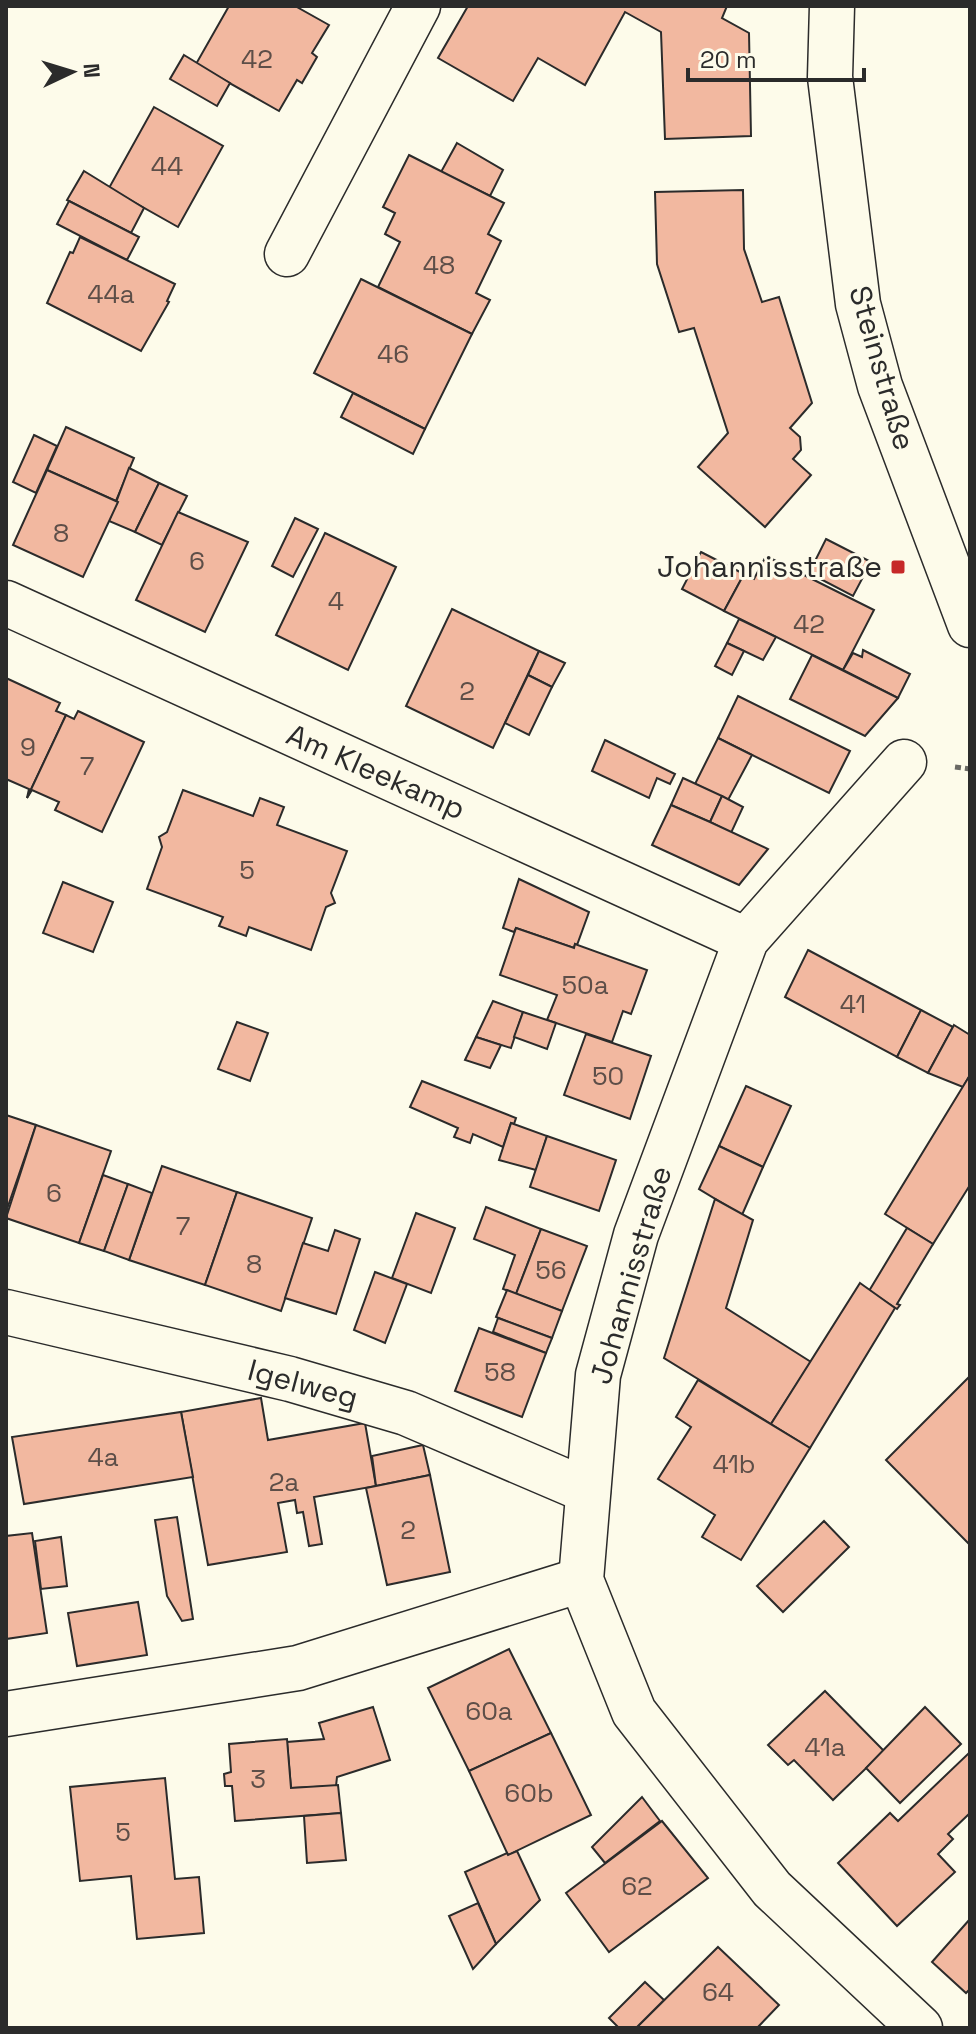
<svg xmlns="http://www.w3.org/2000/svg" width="976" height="2034" font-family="'Space Grotesk',sans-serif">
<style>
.building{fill:#f2b8a0;stroke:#2b2b2b;stroke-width:2}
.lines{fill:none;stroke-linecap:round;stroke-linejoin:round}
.minor-casing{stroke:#2b2b2b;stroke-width:47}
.major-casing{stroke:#2b2b2b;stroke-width:47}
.path{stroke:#6a6964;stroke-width:5;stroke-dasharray:6 4;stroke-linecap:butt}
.minor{stroke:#fdfbea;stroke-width:44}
.major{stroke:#fdfbea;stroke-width:44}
.poi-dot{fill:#c62828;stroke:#fdfbea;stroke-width:3}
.labels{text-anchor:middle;stroke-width:6;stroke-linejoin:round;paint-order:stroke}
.number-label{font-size:26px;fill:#5d4e48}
.street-label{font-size:30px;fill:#2b2b2b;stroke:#fdfbea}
.poi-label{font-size:30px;fill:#2b2b2b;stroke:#fdfbea;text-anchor:end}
</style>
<rect width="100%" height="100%" fill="#fdfbea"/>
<g class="building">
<path d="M229,6H295L329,25L312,53L317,57L302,83L297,80L279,111L196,64Z"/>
<path d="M468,6H727L722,18L749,33L751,136L665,139L661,32L625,12L585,85L538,58L513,101L438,58Z"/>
<path d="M184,55L230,83L217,106L170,79Z"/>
<path d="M154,107L223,146L178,227L109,188Z"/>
<path d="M457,143L503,170L490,196L441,172Z"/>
<path d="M409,155L504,203L488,234L501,241L476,293L490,300L472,334L378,287L400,242L385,234L395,213L383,207Z"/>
<path d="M84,171L144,208L131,233L67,200Z"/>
<path d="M743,190L744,249L762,302L779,297L812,403L790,428L800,437L801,450L793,459L811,475L765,527L698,467L728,433L694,328L679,332L657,264L655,192Z"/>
<path d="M69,201L139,237L127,260L57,224Z"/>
<path d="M80,237L175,284L167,301L169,302L141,351L47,303L70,252L73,253Z"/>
<path d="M361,279L472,334L425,429L314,373Z"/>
<path d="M353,393L425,429L413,454L341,417Z"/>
<path d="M66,427L134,458L116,501L47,470Z"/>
<path d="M34,435L57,446L36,493L13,482Z"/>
<path d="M129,468L159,483L135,532L109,521Z"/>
<path d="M47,470L118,502L83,577L13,545Z"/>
<path d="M159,483L187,496L162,545L135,532Z"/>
<path d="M178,512L248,542L205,632L136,600Z"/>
<path d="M295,518L318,529L293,577L272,566Z"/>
<path d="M325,533L396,567L348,670L276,635Z"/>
<path d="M826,539L871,562L853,596L809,573Z"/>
<path d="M701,552L744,574L724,611L682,589Z"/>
<path d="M766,556L874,610L843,670L724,611L744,574L754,579Z"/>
<path d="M452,609L539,651L493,748L406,706Z"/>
<path d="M739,619L776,637L763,660L727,643Z"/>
<path d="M727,643L744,651L732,675L715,666Z"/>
<path d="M863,650L910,674L898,698L843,670L853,653L862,657Z"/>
<path d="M539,651L565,663L552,687L528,675Z"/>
<path d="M812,655L898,698L865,736L790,699Z"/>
<path d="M528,675L552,687L529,735L505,723Z"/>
<path d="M6,678L60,703L56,711L66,715L27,798L29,789L6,779Z"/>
<path d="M738,696L850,751L829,793L718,738Z"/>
<path d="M78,711L144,742L102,832L55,810L59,802L32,790L27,798L66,715L74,719Z"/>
<path d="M718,738L752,755L728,800L695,784Z"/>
<path d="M605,740L675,774L670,784L657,778L649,798L592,771Z"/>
<path d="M683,778L722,796L710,822L671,805Z"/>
<path d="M183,790L253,816L260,798L284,807L277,825L347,851L331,893L335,903L326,907L311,950L249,927L246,936L219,926L223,917L147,889L162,847L159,837L167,832Z"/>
<path d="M722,796L743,807L731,833L710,822Z"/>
<path d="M671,805L710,822L768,849L739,885L652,845Z"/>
<path d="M519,879L589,912L577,945L575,944L574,948L516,928L514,932L503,928Z"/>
<path d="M63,882L113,902L93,952L43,933Z"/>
<path d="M516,928L574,948L575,944L647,970L631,1014L623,1011L612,1042L547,1020L557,995L500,975Z"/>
<path d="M808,950L921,1010L897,1057L785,997Z"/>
<path d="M493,1001L523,1012L511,1048L476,1037Z"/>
<path d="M921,1010L953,1027L928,1073L897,1057Z"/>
<path d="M523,1012L556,1023L547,1049L514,1037Z"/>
<path d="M237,1022L268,1033L250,1081L218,1069Z"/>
<path d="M954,1025L970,1035V1075L963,1087L928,1073Z"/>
<path d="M586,1034L651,1056L630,1119L564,1095Z"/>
<path d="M476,1037L501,1045L490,1068L465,1060Z"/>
<path d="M970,1075V1185L933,1244L885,1214Z"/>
<path d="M422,1081L516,1118L514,1124L511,1123L503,1147L473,1134L470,1143L454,1137L458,1128L410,1107Z"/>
<path d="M746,1086L791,1106L763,1167L719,1146Z"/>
<path d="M6,1115L36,1125L6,1212Z"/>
<path d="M511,1123L547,1136L536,1170L499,1160Z"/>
<path d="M36,1125L111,1151L79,1243L6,1218Z"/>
<path d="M547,1136L616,1160L599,1211L530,1187Z"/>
<path d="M719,1146L763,1167L742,1215L699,1189Z"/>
<path d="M162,1166L237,1192L205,1285L129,1260Z"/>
<path d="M103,1175L128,1184L104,1251L79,1243Z"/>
<path d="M128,1184L152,1193L129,1260L104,1251Z"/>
<path d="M237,1192L312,1218L281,1311L205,1285Z"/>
<path d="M715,1199L753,1220L726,1308L811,1362L771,1424L664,1358Z"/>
<path d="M486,1207L541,1229L516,1294L503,1289L515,1255L474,1239Z"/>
<path d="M416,1213L455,1228L431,1293L392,1278Z"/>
<path d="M907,1228L933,1244L897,1304L900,1305L897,1309L869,1291Z"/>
<path d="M541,1229L587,1246L562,1311L516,1294Z"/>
<path d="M335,1230L360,1239L336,1314L285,1298L303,1243L328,1251Z"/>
<path d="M375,1272L407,1284L385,1343L354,1330Z"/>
<path d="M860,1283L895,1308L810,1448L771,1424Z"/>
<path d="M507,1290L562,1311L552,1338L496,1317Z"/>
<path d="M498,1318L552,1338L546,1353L493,1332Z"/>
<path d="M479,1328L546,1353L522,1417L455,1391Z"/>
<path d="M970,1376V1545L886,1460Z"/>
<path d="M698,1380L810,1448L741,1560L702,1537L715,1515L658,1479L691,1427L676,1417Z"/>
<path d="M261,1398L268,1440L365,1423L376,1486L314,1497L322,1544L309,1546L303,1512L297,1513L295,1500L278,1503L287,1552L208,1565L181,1412Z"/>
<path d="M181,1412L193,1477L24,1504L12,1437Z"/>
<path d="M423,1445L430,1475L376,1486L372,1456Z"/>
<path d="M430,1475L450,1572L387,1585L366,1488Z"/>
<path d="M177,1517L193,1619L182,1621L167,1596L155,1520Z"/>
<path d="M824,1521L849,1547L783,1612L757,1586Z"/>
<path d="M32,1533L47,1633L6,1639V1536Z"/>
<path d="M61,1537L67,1586L41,1589L35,1541Z"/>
<path d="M138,1602L147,1655L77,1666L68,1613Z"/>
<path d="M509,1649L551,1733L469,1771L428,1688Z"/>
<path d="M825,1691L884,1751L833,1800L794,1760L788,1765L768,1745Z"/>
<path d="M373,1707L390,1760L337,1777L336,1786L291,1788L287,1742L324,1739L319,1723Z"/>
<path d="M925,1707L961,1744L900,1803L866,1768Z"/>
<path d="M551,1733L591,1815L508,1855L469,1771Z"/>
<path d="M287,1739L291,1788L338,1785L341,1813L235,1821L232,1786H225L224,1774L231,1772L229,1744Z"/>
<path d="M970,1752V1813L948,1834L953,1839L938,1854L955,1872L897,1926L838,1863L890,1813L898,1821Z"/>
<path d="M165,1778L175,1879L199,1877L204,1933L137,1939L131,1876L80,1881L70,1787Z"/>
<path d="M642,1797L660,1821L605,1863L592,1847Z"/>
<path d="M341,1813L346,1860L307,1863L304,1816Z"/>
<path d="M662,1821L708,1878L609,1952L566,1893Z"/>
<path d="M517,1851L540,1900L496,1944L465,1872L507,1853L508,1855Z"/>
<path d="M478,1903L496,1944L473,1969L449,1916Z"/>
<path d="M970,1919V1989L966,1993L932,1962Z"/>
<path d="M718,1947L779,2005L757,2028H636Z"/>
<path d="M645,1982L664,2000L636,2028H619L609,2018Z"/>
</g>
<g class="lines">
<defs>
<g id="minor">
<path d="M287,254L418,6"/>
<path d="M6,603L746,940"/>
<path d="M904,762L746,940L636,1235L598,1375L581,1580L634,1712L772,1889L920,2028"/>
<path d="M6,1312L290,1379L406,1413L588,1491"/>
<path d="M6,1714L298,1668L581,1580"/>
</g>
<path id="major" d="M832,6L830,77L858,304L880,386L970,625"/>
</defs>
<use href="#minor" class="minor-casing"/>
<use href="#major" class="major-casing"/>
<path class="path" d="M955,767L970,769"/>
<use href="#minor" class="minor"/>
<use href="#major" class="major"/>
</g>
<rect class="poi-dot" x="890" y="559" width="16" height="16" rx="4"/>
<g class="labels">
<g class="number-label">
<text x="257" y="68">42</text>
<text x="167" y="175">44</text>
<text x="439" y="274">48</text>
<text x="111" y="303">44a</text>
<text x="393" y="363">46</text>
<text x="61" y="542">8</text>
<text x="197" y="570">6</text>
<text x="336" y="610">4</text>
<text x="809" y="633">42</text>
<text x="467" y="700">2</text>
<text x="28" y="756">9</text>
<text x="87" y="775">7</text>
<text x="247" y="879">5</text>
<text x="585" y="994">50a</text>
<text x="853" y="1013">41</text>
<text x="608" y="1085">50</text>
<text x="54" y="1202">6</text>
<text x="183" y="1235">7</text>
<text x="254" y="1273">8</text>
<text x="551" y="1279">56</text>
<text x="500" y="1381">58</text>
<text x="103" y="1466">4a</text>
<text x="734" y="1473">41b</text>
<text x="284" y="1491">2a</text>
<text x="408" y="1539">2</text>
<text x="489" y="1720">60a</text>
<text x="825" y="1756">41a</text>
<text x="258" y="1788">3</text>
<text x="529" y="1802">60b</text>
<text x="123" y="1841">5</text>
<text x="637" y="1895">62</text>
<text x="718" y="2001">64</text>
</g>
<g class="street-label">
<text transform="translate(882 368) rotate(74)" y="10">Steinstraße</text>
<text transform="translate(376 772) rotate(24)" y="10">Am Kleekamp</text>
<text transform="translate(631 1275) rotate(-74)" y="10">Johannisstraße</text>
<text transform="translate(303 1384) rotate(15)" y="10">Igelweg</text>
</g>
<g class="poi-label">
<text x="882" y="577">Johannisstraße</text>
</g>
</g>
<rect width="976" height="2034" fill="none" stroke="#2b2b2b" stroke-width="16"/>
<g transform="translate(72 72) rotate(86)" stroke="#fdfbea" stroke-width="6" paint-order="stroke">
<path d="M0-6L14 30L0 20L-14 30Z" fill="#2b2b2b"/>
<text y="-12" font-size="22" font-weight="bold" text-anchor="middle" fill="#2b2b2b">N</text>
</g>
<path d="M688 68v12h176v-12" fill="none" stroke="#2b2b2b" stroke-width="4"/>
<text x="700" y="68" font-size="24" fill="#2b2b2b" stroke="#fdfbea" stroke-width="6" paint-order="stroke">20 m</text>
</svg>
